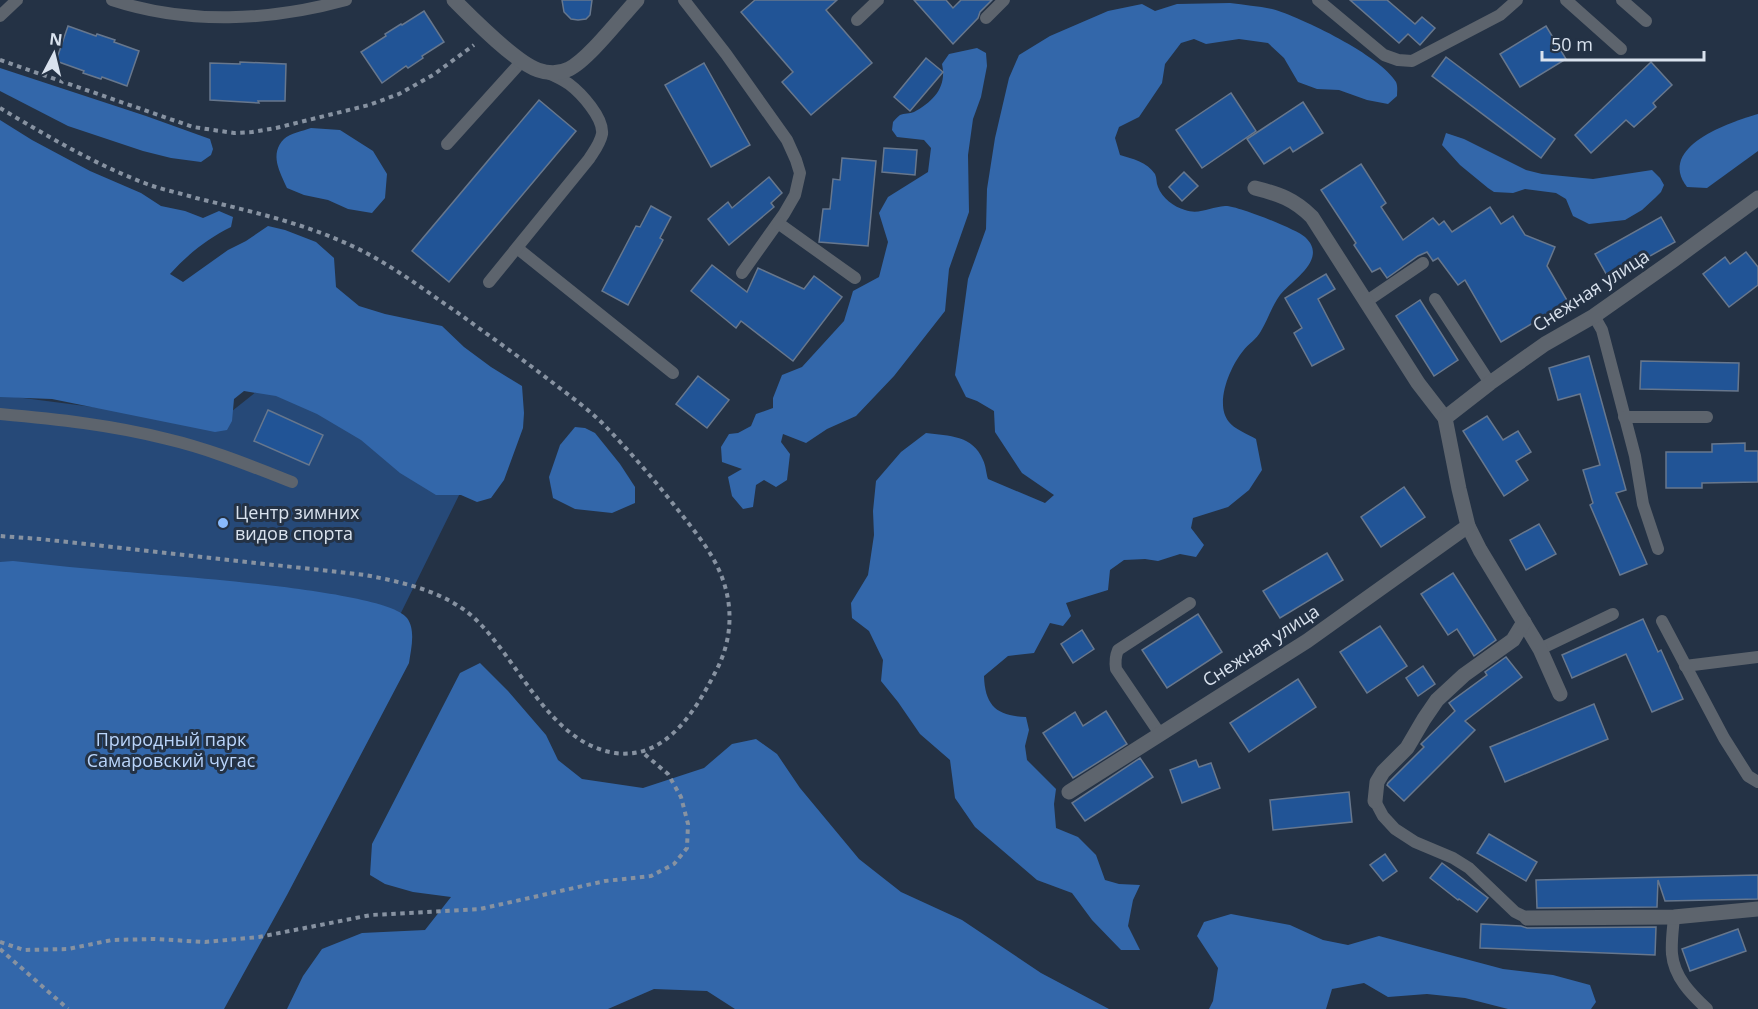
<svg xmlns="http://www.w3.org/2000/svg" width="1758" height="1009" font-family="'Open Sans',sans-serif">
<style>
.green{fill:#264978}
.forest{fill:#3367aa}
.building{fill:#215496;stroke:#67778d;stroke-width:1.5}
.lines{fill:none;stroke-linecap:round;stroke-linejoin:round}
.path{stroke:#8792a1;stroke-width:4;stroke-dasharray:4.5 4.5;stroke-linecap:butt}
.service{stroke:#5d646d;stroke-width:12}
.minor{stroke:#5d646d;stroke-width:15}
.poi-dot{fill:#89bafc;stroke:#243245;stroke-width:2}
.labels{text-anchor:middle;stroke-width:6;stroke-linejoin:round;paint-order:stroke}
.street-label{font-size:18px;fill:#d9e2ee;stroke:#243245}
.poi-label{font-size:18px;fill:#d9e2ee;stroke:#243245;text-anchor:start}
.park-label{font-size:18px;fill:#bad5fb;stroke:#243245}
</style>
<rect width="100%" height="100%" fill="#243245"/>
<path class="green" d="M270,381L467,479L395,625L0,566V395L217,423Z"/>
<g class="forest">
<path d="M1230,3C1244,5 1258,6 1272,9C1301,17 1381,56 1396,82C1398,87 1397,91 1397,96L1388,104L1367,100L1339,90L1317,89L1298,82L1284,58L1268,43L1239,39L1206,44L1194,39L1181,43L1165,64L1162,83L1139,117L1119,127L1115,138L1120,155C1133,159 1147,162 1155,174C1157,178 1156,183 1158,187C1162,198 1174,207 1185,210C1199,215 1211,207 1225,206C1236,205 1296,229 1305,237C1329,259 1292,280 1280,295C1272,306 1268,319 1261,331C1257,339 1248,344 1243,351C1230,367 1214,404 1229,422C1233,428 1249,435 1256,439L1262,470L1249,490L1228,507L1193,518L1191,528L1204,545L1196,557L1180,554L1158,561L1145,559L1124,560L1110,570L1108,590L1066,603L1071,616L1063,626L1050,623L1034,653L1008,656L984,676C985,706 997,716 1026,717L1029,730L1025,746L1027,760L1056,789L1054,804L1056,828L1078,837L1096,855L1105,880L1119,884L1140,885L1133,900L1128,926L1140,950H1121L1092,920L1072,893L1037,880L975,827L955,798L950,760L920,734L898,702L881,681L883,660L869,631L852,618L851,603L868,575L874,535L873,511L876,481L901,452L926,433C949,436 973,435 983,460C986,466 986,473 988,479L1045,503L1054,495L1022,473L995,432L994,411L977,401L966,397L955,375L968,279L986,229L987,189L995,138L1009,78L1019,55L1050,36L1108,11L1142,4L1155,11L1177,4Z"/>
<path d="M977,48L986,53L987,66L981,97L973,119L968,155L969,212L949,269L945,311L894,376L856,416L827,429L806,443L783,434L781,442L790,454L787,480L776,487L764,480L756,485L753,507L743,509L732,496L728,477L742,469L722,462L721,447L729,434L738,433L751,426L756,414L773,408V398L782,375L802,367L844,321L853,291L879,277L888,242L879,213L888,197L928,172L931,148L924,140L897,137L892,130L893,122C895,120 897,117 900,115C904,113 910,114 914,112C934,101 947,87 942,64L949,54Z"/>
<path d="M0,68L146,116L210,139L213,149L211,155L201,162L171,158L143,151L68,126L0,91Z"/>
<path d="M1758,114V151L1707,188L1687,187C1656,147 1730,122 1758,114Z"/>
<path d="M0,120L32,140L90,171L141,193L161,206L185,211L203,218L219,211L233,217L231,227C207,239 188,254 170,274L183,282L228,250L246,241L268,226L285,230L316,242L334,258L336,287L359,306L385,314L442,326L464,347L491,367L522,386L524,413L523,428L504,480L491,498L477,502L461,495H436L400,473L361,440L317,414L276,396L244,391L234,399L232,421L227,430L215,432L52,399L0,397Z"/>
<path d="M311,128L340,130L373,151L387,174L385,198L372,213L348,209L328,200L304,195L287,188C280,172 269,154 284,139C290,133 303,131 311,128Z"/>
<path d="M1446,133L1464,139L1526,170L1542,174L1593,179L1652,170L1660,178L1664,185L1661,192L1655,198L1642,210L1625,220L1589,224L1573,216L1566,199L1556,193L1525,189L1513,193L1494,192L1488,188L1460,165L1442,145Z"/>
<path d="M575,427L585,428L595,433L620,464L635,487V503L612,513L575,509L553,498L549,477L560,445Z"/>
<path d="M13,561C51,565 88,569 126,572C170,576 386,590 407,618C416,630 411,649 409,663L287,895L224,1009H0V562Z"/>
<path d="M480,663L508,691L546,735L558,760L582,779L643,788L704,768L732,744L756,739L777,754L800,788L859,859L901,892L962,920L1041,973L1109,1009H735L707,991L654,989L608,1009H287L303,976L322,949L362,933L425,930L451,897L413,892L385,884L370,875L372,844L460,673Z"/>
<path d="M1231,914L1290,925L1323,940L1348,945L1379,936L1503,969L1553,975L1590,985L1596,1002L1591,1009H1508L1465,998L1427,994L1388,997L1364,983L1332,989L1326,1009H1209L1213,1001L1218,968L1197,936L1204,922Z"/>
</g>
<g class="building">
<path d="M562,0H592L590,15L586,19L578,20L571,19L564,12Z"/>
<path d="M755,0H837L826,10L872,63L811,115L782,82L793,72L741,12Z"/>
<path d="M914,0H946L953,8L961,0H992L980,12L978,18L953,44Z"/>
<path d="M1350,0H1387L1415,24L1422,17L1435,28L1420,45L1408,34L1399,43Z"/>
<path d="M424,11L444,42L422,56L423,58L408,68L406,66L382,83L361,52L386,36L385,34L401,24L402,25Z"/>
<path d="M68,26L96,36L97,34L115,40L114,42L139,51L127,86L102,77L101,79L83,73L84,71L56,61Z"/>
<path d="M1546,26L1566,59L1520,87L1500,54Z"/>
<path d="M1446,57L1555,139L1541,158L1432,76Z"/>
<path d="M926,58L943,72L910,111L894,97Z"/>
<path d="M240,62L286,64L285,101H258L259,103L210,100V63L240,64Z"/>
<path d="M1651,62L1672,85L1653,103L1656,107L1634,127L1626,120L1591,153L1575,135Z"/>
<path d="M704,63L750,145L711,167L665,85Z"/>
<path d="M1231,93L1256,131L1202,168L1176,130Z"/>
<path d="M539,100L576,131L449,282L412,251Z"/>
<path d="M1303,102L1323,133L1293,152L1290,147L1264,164L1247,139Z"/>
<path d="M884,148L917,150L915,175L882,172Z"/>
<path d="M842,158L876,161L868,246L819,242L823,209H830L833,179L840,180Z"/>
<path d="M1361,164L1386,203L1381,207L1403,240L1433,218L1439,225L1444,221L1452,232L1490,207L1501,224L1513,216L1525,235L1555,247L1547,266L1568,302L1501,342L1465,280L1458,285L1438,258L1433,261L1427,252L1418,256L1387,278L1380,268L1372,272L1354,245L1356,243L1321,190Z"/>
<path d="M1184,172L1198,186L1182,201L1169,187Z"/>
<path d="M769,177L782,193L771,203L774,207L729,245L708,219L728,202L732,208Z"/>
<path d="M651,206L671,217L660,238L663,240L628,305L602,291L636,226L640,227Z"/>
<path d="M1661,217L1675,242L1609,279L1595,254Z"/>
<path d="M1746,252L1758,267V285L1729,307L1703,274L1725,257L1730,264Z"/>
<path d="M712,265L747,292L758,268L804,289L814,276L842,297L793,361L741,321L736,328L691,291Z"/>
<path d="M1326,274L1335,289L1318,299L1344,349L1312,366L1294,333L1302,328L1285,298Z"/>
<path d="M1420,300L1458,360L1434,376L1396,316Z"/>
<path d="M1589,356L1626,490L1616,493L1647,564L1620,575L1590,505L1593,503L1583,470L1600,465L1580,394L1558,400L1549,368Z"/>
<path d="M1641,361L1739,363L1738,391L1640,389Z"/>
<path d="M698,376L729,400L707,428L676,404Z"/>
<path d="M268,410L323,435L309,465L254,441Z"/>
<path d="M1487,416L1503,440L1518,431L1531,452L1516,461L1528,480L1504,496L1463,431Z"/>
<path d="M1745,443V451H1758V482L1702,483V488H1666V452H1712V444Z"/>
<path d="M1404,487L1425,517L1381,547L1361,517Z"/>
<path d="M1539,524L1556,554L1526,570L1510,540Z"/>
<path d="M1327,553L1343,580L1280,618L1263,591Z"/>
<path d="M1453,573L1496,640L1474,656L1457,629L1448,635L1421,594Z"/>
<path d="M1198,614L1222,652L1167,688L1142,650Z"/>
<path d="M1643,619L1658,652L1661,650L1683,699L1652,712L1626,654L1572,678L1562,655Z"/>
<path d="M1380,626L1407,666L1367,693L1340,652Z"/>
<path d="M1082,630L1094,649L1073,663L1061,644Z"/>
<path d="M1506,657L1522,677L1465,721L1475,730L1404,801L1387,785L1388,783L1424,747L1421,744L1455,711L1449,703L1487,675L1485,672Z"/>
<path d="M1423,666L1435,684L1418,696L1406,678Z"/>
<path d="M1298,679L1316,707L1249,752L1230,723Z"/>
<path d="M1594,704L1608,739L1505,782L1490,747Z"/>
<path d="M1106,711L1127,744L1073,778L1043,733L1075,712L1083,726Z"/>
<path d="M1140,758L1153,777L1085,821L1072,803Z"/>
<path d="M1196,760L1199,767L1211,763L1220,788L1182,803L1170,770Z"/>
<path d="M1349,792L1352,822L1273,830L1270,800Z"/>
<path d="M1489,834L1537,862L1526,881L1477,853Z"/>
<path d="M1385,854L1397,871L1383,881L1370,865Z"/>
<path d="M1442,863L1488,898L1477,912L1459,899L1458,900L1430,878Z"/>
<path d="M1758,875V899L1665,901L1658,880L1657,907L1537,908L1536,880Z"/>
<path d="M1481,924L1521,926L1527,928L1656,927L1655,955L1480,948Z"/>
<path d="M1738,929L1746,951L1690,971L1682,949Z"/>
</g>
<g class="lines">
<g class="path">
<path d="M0,60L193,127L234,133L252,132L276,128L369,105L399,94L433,75L474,45"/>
<path d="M0,108C47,136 96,165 147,184C163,190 180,193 196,198C245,210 295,221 341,241C384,259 420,287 458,313C491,337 525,361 557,386C574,399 592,412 607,428C632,454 656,482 678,510C696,533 715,555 724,583C733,611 731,640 718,667C697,708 668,760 615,753C548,743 518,657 472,616C443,591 402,582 365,575L40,539L0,536"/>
<path d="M0,942L24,950L68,949L112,940L155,939L205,942L259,937L371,915L480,909L605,881L651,876L674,864L687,848L688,824L681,797L668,774L642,752"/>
<path d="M0,949L68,1009"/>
</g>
<g class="service">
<path d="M112,0C188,25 270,21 346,0"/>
<path d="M684,0L726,54L787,140L796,160L800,173L795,195L784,214L742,273"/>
<path d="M1318,0L1384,55L1398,60L1412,61L1500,15L1517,0"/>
<path d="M1566,0L1621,49"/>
<path d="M1622,0L1646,21"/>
<path d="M0,16L17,0"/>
<path d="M986,18L1004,0"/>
<path d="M857,20L878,0"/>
<path d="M447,144L522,61"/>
<path d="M778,223L855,278"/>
<path d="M517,248L673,373"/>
<path d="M489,282L589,159C594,151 600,144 602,134C604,118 581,93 569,84C563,80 555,76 548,73"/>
<path d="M1435,299L1490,383"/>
<path d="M1367,301L1423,263"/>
<path d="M1594,316L1602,330L1635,456L1643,504L1658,549"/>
<path d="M0,414C56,419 112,425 167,439C210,449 251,466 292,482"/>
<path d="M1624,417H1707"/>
<path d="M1662,621L1724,738L1748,776L1758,782"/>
<path d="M1540,649L1613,614"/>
<path d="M1685,666L1758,657"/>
<path d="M1160,734L1116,669C1115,662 1115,657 1118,650L1190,603"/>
<path d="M1375,801L1383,816L1395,829L1415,842L1453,858L1469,868L1515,912L1527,918"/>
<path d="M1674,917C1673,929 1671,942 1672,954C1674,977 1691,994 1707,1009"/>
</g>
<g class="minor">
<path d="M454,0C472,18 515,62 538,70C549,74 559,74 569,69C588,60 621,17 637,0"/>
<path d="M1255,188C1279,194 1294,199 1312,217L1418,383L1445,418"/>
<path d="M1468,526L1480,550L1540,649L1560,694"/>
<path d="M1069,792L1307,641L1468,526L1459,489L1445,418L1490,383L1545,344L1594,316L1672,261L1758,198"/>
<path d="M1375,801L1377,782L1383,772L1407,748L1424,719L1437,700L1464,675L1513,640L1524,622"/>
<path d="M1527,918L1674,917L1758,909"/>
</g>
</g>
<circle class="poi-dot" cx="223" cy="523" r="6"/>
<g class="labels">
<g class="street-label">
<text transform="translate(1591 291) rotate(-33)" y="6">Снежная улица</text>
<text transform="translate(1261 646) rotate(-33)" y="6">Снежная улица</text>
</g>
<g class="poi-label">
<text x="235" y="519">Центр зимних<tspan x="235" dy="21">видов спорта</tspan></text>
</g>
<g class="park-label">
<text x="171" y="746">Природный парк<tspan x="171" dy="21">Самаровский чугас</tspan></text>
</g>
</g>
<g transform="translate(54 54) rotate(7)" stroke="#243245" stroke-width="4.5" paint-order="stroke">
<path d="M0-4.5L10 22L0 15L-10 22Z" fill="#d9e2ee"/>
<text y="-9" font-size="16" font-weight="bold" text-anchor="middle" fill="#d9e2ee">N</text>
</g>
<path d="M1542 51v9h162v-9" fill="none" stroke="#d9e2ee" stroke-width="3"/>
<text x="1551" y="51" font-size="18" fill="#d9e2ee" stroke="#243245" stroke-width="4.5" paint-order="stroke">50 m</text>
</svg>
